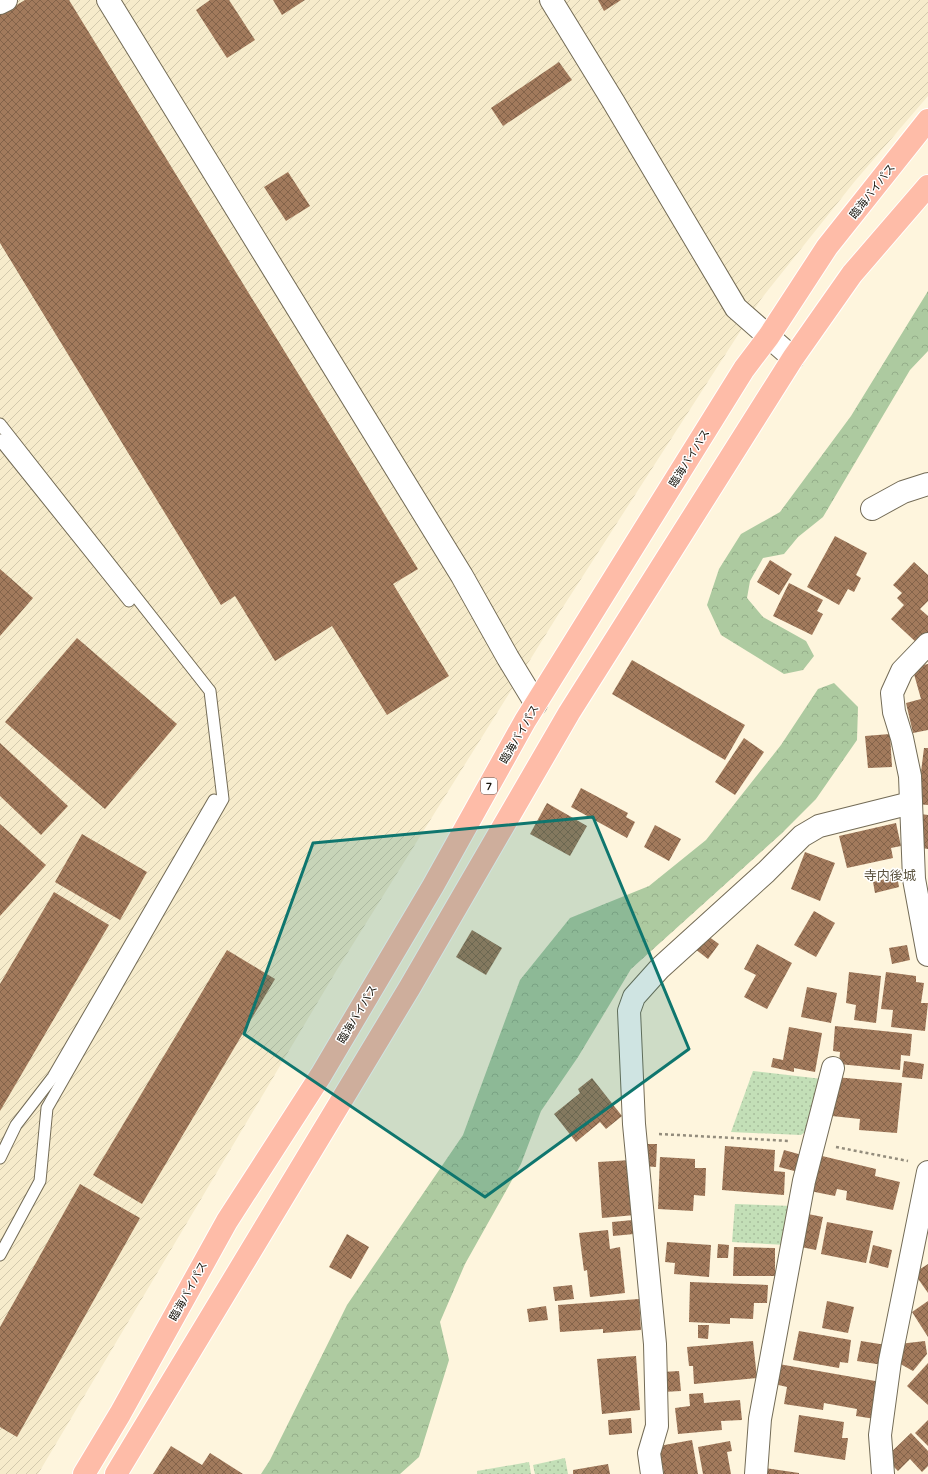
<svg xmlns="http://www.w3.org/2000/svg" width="928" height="1474" font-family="'Varela Round','Noto Sans JP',sans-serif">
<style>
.industrial{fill:url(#industrial-furrows)}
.grass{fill:url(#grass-dots)}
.forest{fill:url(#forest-crowns)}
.building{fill:url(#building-cross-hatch)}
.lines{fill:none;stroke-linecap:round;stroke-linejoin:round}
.service-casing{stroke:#736b56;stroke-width:13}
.minor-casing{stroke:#736b56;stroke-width:24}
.trunk-casing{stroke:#fff;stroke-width:24}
.path{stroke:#938c7c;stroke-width:2.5;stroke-dasharray:3 3;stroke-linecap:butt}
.service{stroke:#fff;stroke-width:11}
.minor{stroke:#fff;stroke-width:22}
.trunk{stroke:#febca8;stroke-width:22}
.marked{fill:#0f766e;fill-opacity:0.2;stroke:#0f766e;stroke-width:3;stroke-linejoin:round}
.labels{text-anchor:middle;stroke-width:3;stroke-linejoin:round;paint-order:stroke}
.shield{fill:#fff;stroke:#5d5a55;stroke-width:1}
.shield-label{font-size:10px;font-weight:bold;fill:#17140c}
.street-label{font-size:11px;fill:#17140c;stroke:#fff}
.quarter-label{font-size:13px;fill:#5a523e;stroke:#fff}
</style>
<defs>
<pattern id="industrial-furrows" width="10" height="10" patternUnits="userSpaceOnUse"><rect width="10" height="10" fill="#f6ebcb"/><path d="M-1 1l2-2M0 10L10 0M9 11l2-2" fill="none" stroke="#d2c9ad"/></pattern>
<pattern id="grass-dots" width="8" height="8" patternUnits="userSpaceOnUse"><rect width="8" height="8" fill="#c3dfb7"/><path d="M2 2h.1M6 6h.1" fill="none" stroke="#a7be9c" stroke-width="1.8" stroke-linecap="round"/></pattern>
<pattern id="forest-crowns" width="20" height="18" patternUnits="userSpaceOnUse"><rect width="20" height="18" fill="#adcaa0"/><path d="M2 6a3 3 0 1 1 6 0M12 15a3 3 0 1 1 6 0" fill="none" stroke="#94ad89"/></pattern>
<pattern id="building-cross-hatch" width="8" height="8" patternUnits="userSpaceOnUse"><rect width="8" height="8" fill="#a27a5c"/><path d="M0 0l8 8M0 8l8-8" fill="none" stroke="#83634a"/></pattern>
</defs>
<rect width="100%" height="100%" fill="#fef5dd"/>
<path class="industrial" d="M0,0H928V96L855,181L761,299L561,610L335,973L38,1474H0Z"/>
<g class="grass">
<path d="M753,1071L822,1079L813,1126L801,1135L731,1132Z"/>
<path d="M735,1204L794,1206L787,1245L732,1242Z"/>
<path d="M565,1458L568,1474H535L533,1465Z"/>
<path d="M529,1462L531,1474H477V1471Z"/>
</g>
<g class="forest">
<path d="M928,291V351L910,370L823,517L798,537L784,554L763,558L750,581L747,598L763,617L806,641L814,656L803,670L784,674L721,635L707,605L719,569L741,534L780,512L851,416Z"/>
<path d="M834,683L858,707L857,740L816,799L781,834L631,969L578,1057L541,1111L521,1164L465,1264L440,1322L449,1360L419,1457L400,1474H261L270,1460L347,1305L463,1135L520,980L570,918L649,886L706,840L781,745L818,689Z"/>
</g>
<g class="building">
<path d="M25,0H69L418,569L393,584L449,676L387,715L332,626L275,661L235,596L221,605L0,243V15Z"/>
<path d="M210,0H229L255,40L227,58L196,10Z"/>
<path d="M273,0H305L282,15Z"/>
<path d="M598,0H621L604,11Z"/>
<path d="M559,62L572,80L503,126L491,108Z"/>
<path d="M288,172L310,206L286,221L264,187Z"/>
<path d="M835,536L867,553L856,575L861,578L854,592L848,589L839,605L807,587Z"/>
<path d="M770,560L792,574L779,595L757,582Z"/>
<path d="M914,562L928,575V601L920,609L928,616V634L918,644L891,619L904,605L897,598L902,593L893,585Z"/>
<path d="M0,569L33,598L0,636Z"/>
<path d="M789,583L823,600L817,611L823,614L812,635L773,616Z"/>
<path d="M77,638L177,724L105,809L5,722Z"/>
<path d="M632,660L745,725L725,760L612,694Z"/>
<path d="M928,664V730L913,733L906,703L921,699L912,667Z"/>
<path d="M890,734L892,767L868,768L865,736Z"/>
<path d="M744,738L764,752L735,795L715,782Z"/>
<path d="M0,743L68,806L41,835L0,796Z"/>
<path d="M924,748H928V805L917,804Z"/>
<path d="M581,788L628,813L626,817L635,822L627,838L571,807Z"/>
<path d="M547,803L587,826L570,856L530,834Z"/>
<path d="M921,814L928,815V849L917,847Z"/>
<path d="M896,823L901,846L891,848L893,858L847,868L839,836Z"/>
<path d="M0,824L46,865L0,916Z"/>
<path d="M655,825L681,839L669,861L644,847Z"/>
<path d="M82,834L147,872L120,920L55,882Z"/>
<path d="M805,852L835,863L820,901L791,889Z"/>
<path d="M897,876L899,887L875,893L873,882Z"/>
<path d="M54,892L109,925L0,1111V984Z"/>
<path d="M814,911L835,923L816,957L794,945Z"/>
<path d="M472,930L502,948L486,975L456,957Z"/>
<path d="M705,934L719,944L708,959L695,949Z"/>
<path d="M757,944L792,963L767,1009L744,997L756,975L744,969Z"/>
<path d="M907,945L910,960L892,964L889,948Z"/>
<path d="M227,950L275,979L142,1204L93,1175Z"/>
<path d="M849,972L881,976L876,1023L854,1020L856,1005L846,1003Z"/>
<path d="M886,972L916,976V982L924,983L921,1003H928L925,1031L891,1027L893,1010L881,1009Z"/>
<path d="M807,987L837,993L831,1023L801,1017Z"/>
<path d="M835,1026L912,1034L910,1056L901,1055L900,1070L839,1064L840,1052L833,1051Z"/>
<path d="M789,1027L822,1033L815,1072L794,1068V1072L771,1067L773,1058L783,1060Z"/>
<path d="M904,1061L924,1064L922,1079L902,1077Z"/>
<path d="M835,1077L902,1083L897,1133L859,1130L860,1119L832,1116Z"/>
<path d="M592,1078L622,1116L606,1129L600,1122L576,1142L554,1114L580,1093L578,1089Z"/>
<path d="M642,1144H657L656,1167L641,1166Z"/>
<path d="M725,1146L775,1150L774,1171L785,1172L784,1195L722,1190Z"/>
<path d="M784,1150L802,1155L798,1172L779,1167Z"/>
<path d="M818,1155L876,1169L875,1176L900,1182L893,1210L846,1200L847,1191L837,1189L835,1196L810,1191Z"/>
<path d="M660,1157L695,1159V1168H706L705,1196L694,1195L693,1211L658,1209Z"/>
<path d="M631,1160L632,1176H628L630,1201H634L635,1215L602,1218L598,1162Z"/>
<path d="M80,1184L140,1218L17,1437L0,1427V1327Z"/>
<path d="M808,1214L823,1217L816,1250L801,1247Z"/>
<path d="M633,1220L634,1234L613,1236L612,1222Z"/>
<path d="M827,1222L873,1231L866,1263L821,1254Z"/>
<path d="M608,1230L610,1249L620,1247L625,1293L590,1297L587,1270L584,1271L579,1233Z"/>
<path d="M347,1234L369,1247L351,1279L329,1267Z"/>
<path d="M667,1242L711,1245L709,1277L674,1274L675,1263L665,1262Z"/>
<path d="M718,1244L729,1245L728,1258H717Z"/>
<path d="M873,1245L892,1250L888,1268L869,1263Z"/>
<path d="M734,1247L775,1248V1276H733Z"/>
<path d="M928,1264V1293L914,1273Z"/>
<path d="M690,1282L768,1285L767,1303H754L753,1319L730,1318V1324L689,1322Z"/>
<path d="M572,1285L574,1299L555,1301L553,1287Z"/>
<path d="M639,1299L641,1330L603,1333V1329L560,1332L558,1305Z"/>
<path d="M827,1301L854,1307L848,1333L822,1328Z"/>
<path d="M928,1301V1337L912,1312Z"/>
<path d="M546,1306L548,1320L529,1322L527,1309Z"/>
<path d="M698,1325H709L708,1339L698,1338Z"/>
<path d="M799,1331L851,1340L848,1363L840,1362L839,1368L793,1360Z"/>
<path d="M753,1341L757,1378L694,1384L693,1366H689L687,1347Z"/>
<path d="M861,1341L886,1345L883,1365L857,1361Z"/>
<path d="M925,1341L927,1354L913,1371L895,1361L899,1344Z"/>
<path d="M636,1356L640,1410L602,1414L597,1359Z"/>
<path d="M773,1363L881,1382L875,1419L856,1416L857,1409L824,1403L823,1410L784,1404L787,1387L770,1383Z"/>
<path d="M928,1363V1405L907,1386Z"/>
<path d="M679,1371L681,1391L663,1392L662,1372Z"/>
<path d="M703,1393L704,1403L740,1400L742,1420L721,1421L722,1430L678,1434L675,1408L690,1406L689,1394Z"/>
<path d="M799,1415L844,1422L842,1438H848L845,1460L794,1452Z"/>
<path d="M631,1418L632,1433L609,1435L608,1420Z"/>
<path d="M928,1420V1446L915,1433Z"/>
<path d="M911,1433L928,1451V1466L922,1472L910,1459L898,1471L885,1458Z"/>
<path d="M692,1440L698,1474H664L659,1446Z"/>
<path d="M730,1441L732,1451L727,1452L731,1474H703L698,1447Z"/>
<path d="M171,1446L202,1465L210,1453L243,1474H153Z"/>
<path d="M608,1464L610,1474H573V1470Z"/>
<path d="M765,1468L799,1473V1474H764Z"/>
</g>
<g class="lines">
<defs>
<g id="service">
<path d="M0,424L210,691L223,799L47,1108L40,1181L0,1255"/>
<path d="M0,440L129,601"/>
<path d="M0,1158L16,1125L53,1077L214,800"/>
</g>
<g id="minor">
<path d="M108,0L462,576L508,658L536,704"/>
<path d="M551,0L613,101L736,308L793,358"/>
<path d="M0,3L6,0"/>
<path d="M872,509L903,492L928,484"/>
<path d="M928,644L902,671L892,693L894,712L902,738L910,776L914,879L928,955"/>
<path d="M652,1474L649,1453L657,1426L655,1344L634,1124L629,1011L634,997L660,968L766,872L802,836L819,826L911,803"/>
<path d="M756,1474L760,1419L804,1181L833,1068"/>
<path d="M883,1474L880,1435L890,1361L928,1172"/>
</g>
<g id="trunk">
<path d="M84,1474L120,1414L227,1221L321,1075L433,886L525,721L744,369L769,336L827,247L928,120"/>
<path d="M116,1474L410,987L569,713L793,358L852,274L928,186"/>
</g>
</defs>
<use href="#service" class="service-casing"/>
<use href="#minor" class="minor-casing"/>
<use href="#trunk" class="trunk-casing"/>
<g class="path">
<path d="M659,1134L790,1141"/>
<path d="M836,1147L908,1161"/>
</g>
<use href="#service" class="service"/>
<use href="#minor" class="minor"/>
<use href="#trunk" class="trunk"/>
</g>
<path class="marked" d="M593,817L689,1049L485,1197L244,1034L313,843Z"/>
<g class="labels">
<rect class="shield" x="481" y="778" width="16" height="16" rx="3"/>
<g class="shield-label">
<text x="489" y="790">7</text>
</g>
<g class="street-label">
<text transform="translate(872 191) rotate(-52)" y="4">臨海バイパス</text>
<text transform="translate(689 458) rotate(-58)" y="4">臨海バイパス</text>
<text transform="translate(519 734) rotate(-60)" y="4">臨海バイパス</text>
<text transform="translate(357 1014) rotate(-59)" y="4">臨海バイパス</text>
<text transform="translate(188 1291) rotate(-61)" y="4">臨海バイパス</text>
</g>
<g class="quarter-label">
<text x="890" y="880">寺内後城</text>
</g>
</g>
</svg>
